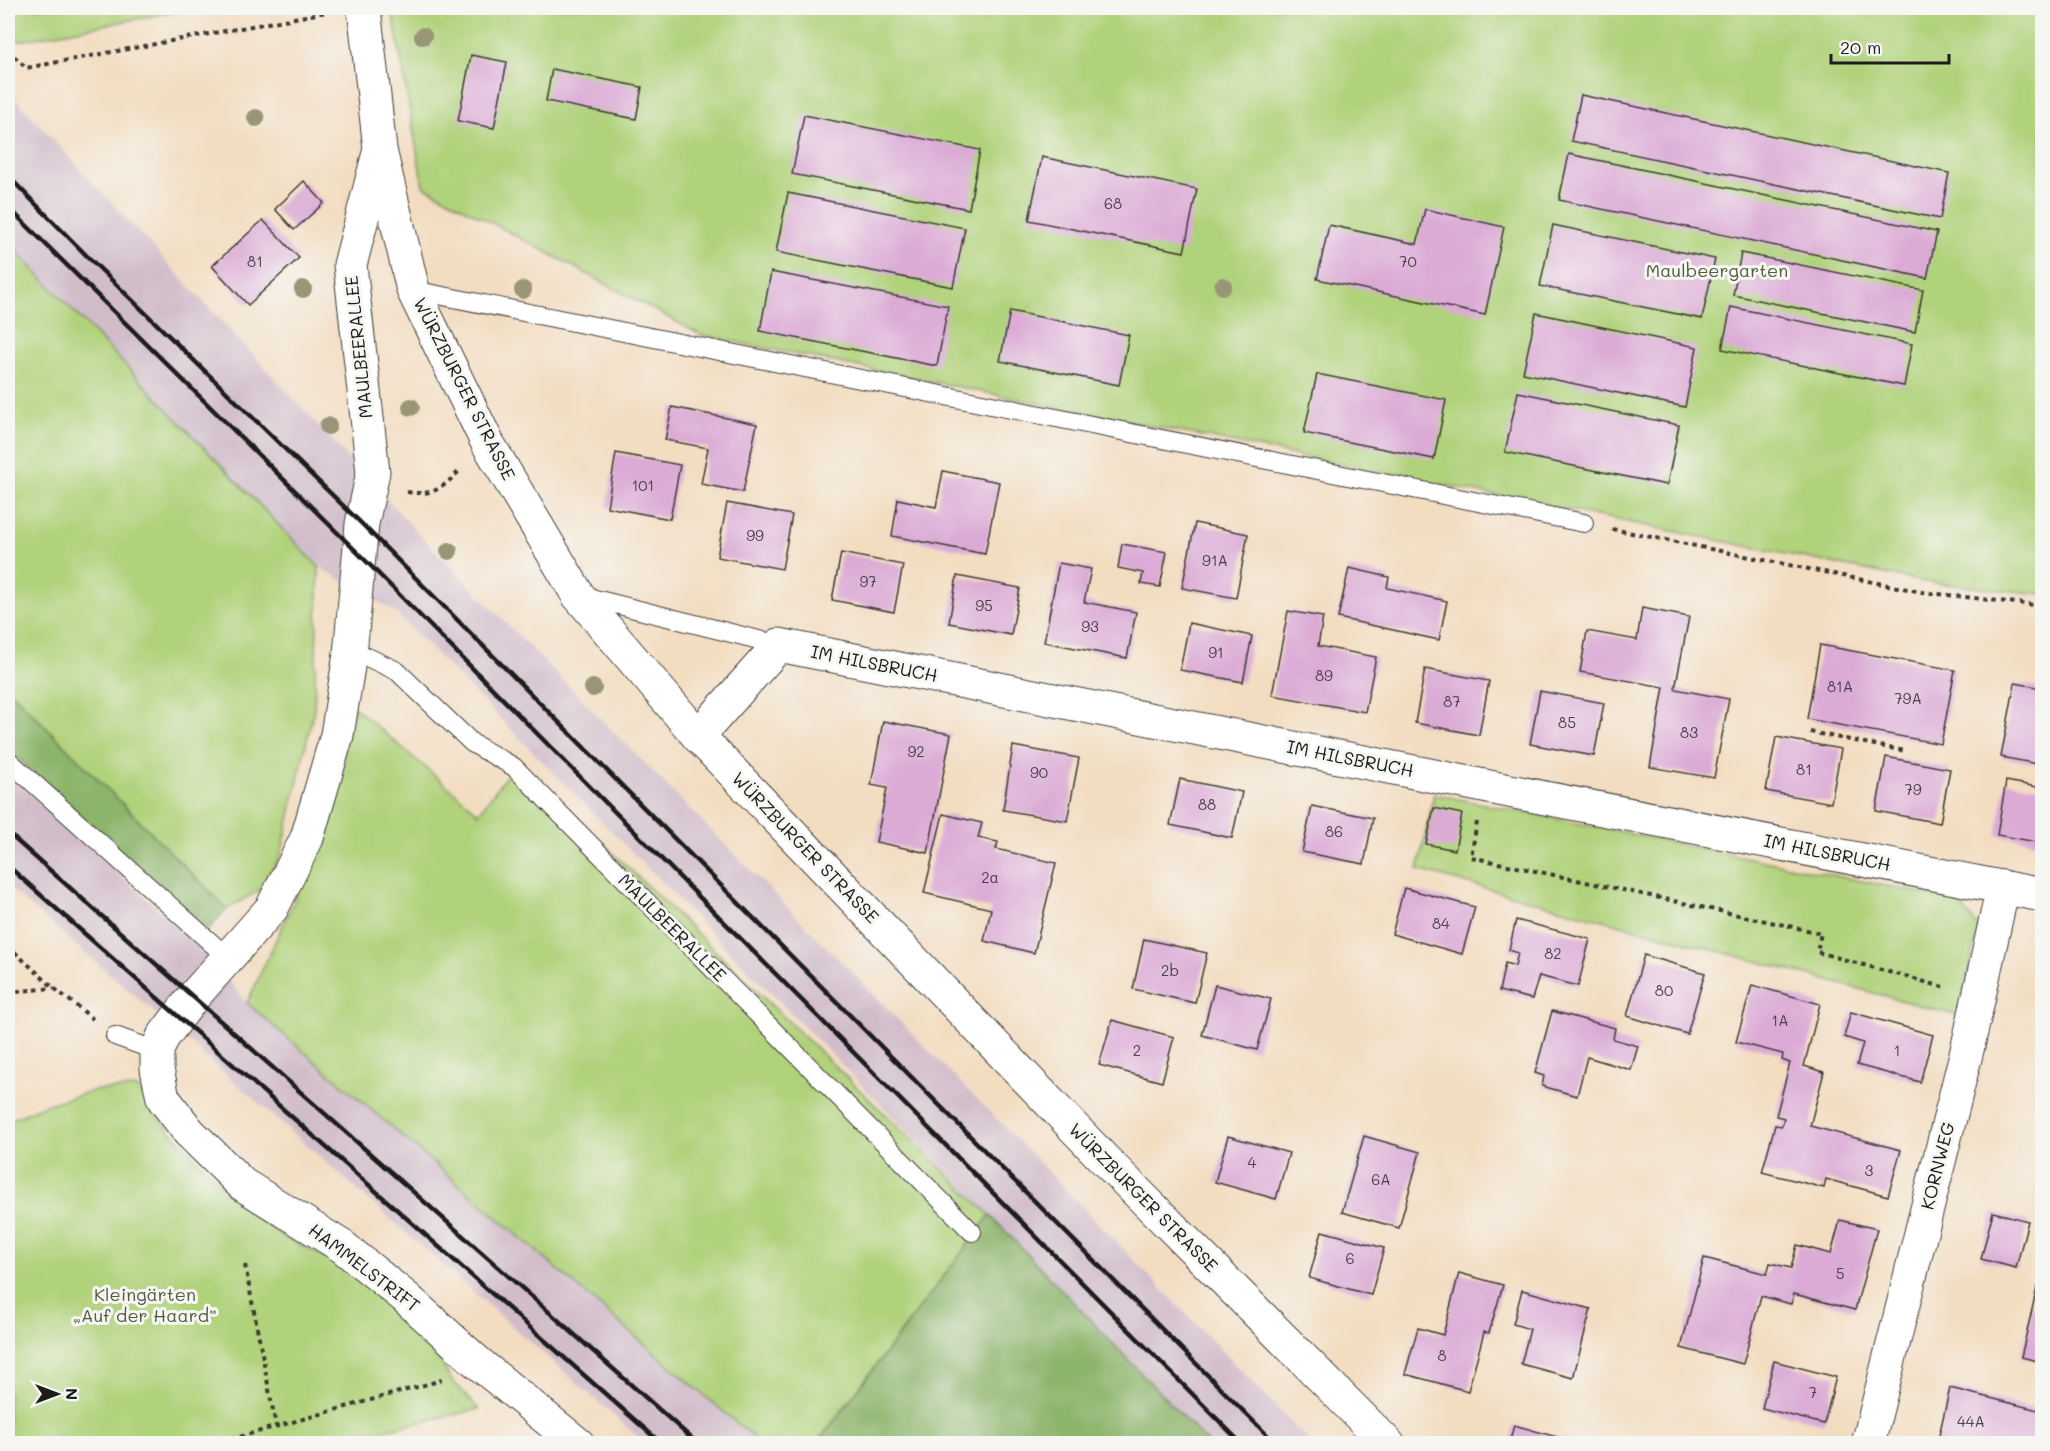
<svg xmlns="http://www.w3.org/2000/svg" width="2050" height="1451" font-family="Mali,sans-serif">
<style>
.industrial{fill:#d1bdca}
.green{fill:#b0d27a;stroke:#66774b;stroke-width:1.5}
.forest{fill:#8cb46a;stroke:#546843;stroke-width:1.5}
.building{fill:#dbabd6}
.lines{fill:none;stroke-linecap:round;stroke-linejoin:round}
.lane-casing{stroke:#3c3935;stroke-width:20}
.street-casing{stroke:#3c3935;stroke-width:35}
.path{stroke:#3c3935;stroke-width:4;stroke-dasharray:4.5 4.5;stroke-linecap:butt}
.lane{stroke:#fff;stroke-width:18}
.street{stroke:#fff;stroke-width:33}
.rail{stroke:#1c1c1c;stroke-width:4.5}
.tree{fill:#999678}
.labels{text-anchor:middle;stroke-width:6;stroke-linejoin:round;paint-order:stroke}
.number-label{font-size:15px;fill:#4c404a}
.park-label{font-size:18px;fill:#505c3d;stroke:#f6f6f2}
.street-label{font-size:18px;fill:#1c1c1c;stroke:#f6f6f2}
</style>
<rect width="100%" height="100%" fill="#f6f6f2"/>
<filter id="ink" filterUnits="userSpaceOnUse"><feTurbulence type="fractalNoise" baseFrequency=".0167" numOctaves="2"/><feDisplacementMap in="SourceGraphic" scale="12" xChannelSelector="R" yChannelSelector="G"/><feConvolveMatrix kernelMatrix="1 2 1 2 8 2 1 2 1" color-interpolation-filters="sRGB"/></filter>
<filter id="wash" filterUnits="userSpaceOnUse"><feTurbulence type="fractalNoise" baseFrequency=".008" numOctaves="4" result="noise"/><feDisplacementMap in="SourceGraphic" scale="24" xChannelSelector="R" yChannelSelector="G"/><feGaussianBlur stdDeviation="1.35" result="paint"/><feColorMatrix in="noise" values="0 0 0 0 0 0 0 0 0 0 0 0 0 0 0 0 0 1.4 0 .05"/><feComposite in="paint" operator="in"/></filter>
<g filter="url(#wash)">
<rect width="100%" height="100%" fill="#f3ddc1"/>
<g class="industrial">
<path d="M8,91L430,546L1040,1163L1311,1443H1208L990,1215L394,611L319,567L8,243Z"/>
<path d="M8,773L202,949L247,1003L760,1443H645L171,1026L8,887Z"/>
</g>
<g class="green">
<path d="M8,8H195L19,41L8,29Z"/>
<path d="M392,8H2042V594L1925,582L701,335L423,186Z"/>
<path d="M8,243L319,567L314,709L281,855L260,890L227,909L8,689Z"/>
<path d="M354,707L479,813L517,761L990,1215L817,1443H760L247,1003L304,879Z"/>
<path d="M1434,794L1955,900L1979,927L1959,1016L1418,870Z"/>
<path d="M138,1088L159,1119L244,1209L285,1238L342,1265L396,1308L437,1356L450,1378L479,1409L326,1443L8,1444V1121L45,1105L96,1090Z"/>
</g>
<g class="forest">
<path d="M8,689L227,909L208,930L8,750Z"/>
<path d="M990,1215L1208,1443L817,1444Z"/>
</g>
<g id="blocks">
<g class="building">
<path d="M471,55L507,62L494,128L458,121Z"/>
<path d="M552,69L642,87L636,119L546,101Z"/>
<path d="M1581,95L1949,173L1940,219L1571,141Z"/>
<path d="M804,115L980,150L969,209L792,174Z"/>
<path d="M1569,154L1937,232L1927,278L1559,200Z"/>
<path d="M1042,157L1197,189L1184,252L1029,220Z"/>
<path d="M304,181L324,203L294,230L275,209Z"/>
<path d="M788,193L965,228L953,287L776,252Z"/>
<path d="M1425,209L1504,227L1485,315L1317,279L1329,225L1417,244Z"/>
<path d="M263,220L299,258L248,305L212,266Z"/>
<path d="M1553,225L1715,259L1702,319L1540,286Z"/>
<path d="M1741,253L1923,290L1915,332L1733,295Z"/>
<path d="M771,272L948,306L937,366L760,331Z"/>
<path d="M1731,307L1912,344L1904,386L1722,349Z"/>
<path d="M1010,311L1129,335L1119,385L1000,361Z"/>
<path d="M1536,313L1697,347L1685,407L1523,373Z"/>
<path d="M1317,374L1446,400L1434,459L1304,433Z"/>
<path d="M1518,392L1679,425L1667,485L1505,452Z"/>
<path d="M672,407L757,424L743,492L701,484L708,448L665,440Z"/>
<path d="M616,453L680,465L670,519L607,507Z"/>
<path d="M943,471L999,482L985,554L892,536L898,499L936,507Z"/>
<path d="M727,503L792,515L782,569L717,557Z"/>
<path d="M1195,523L1248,534L1236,598L1182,588Z"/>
<path d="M1122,544L1167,552L1160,587L1141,584L1143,573L1118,568Z"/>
<path d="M841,553L903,565L894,612L832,600Z"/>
<path d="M1059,563L1091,569L1084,602L1136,612L1127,658L1044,642Z"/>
<path d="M1349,568L1389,577L1387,588L1447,601L1439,640L1338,618Z"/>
<path d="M957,576L1020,588L1011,635L949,623Z"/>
<path d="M1642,608L1689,617L1675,689L1729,699L1714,778L1650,767L1664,687L1580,672L1587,631L1637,640Z"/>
<path d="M1288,611L1323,617L1318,646L1376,657L1365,712L1272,695Z"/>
<path d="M1189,623L1252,636L1243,682L1180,670Z"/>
<path d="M1820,645L1955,670L1941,744L1807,719Z"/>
<path d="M1425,669L1489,681L1479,735L1415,723Z"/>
<path d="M2015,683L2042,688V765L2001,757Z"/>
<path d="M1540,691L1604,703L1594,756L1530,744Z"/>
<path d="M883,721L951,734L928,853L876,842L887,788L871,785Z"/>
<path d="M1776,737L1841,749L1831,803L1766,791Z"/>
<path d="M1013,746L1079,758L1067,821L1003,810Z"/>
<path d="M1886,757L1950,769L1940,823L1876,811Z"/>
<path d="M1180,779L1242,792L1232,838L1170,825Z"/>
<path d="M2006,781L2042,788V843L1997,835Z"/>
<path d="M1312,806L1373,818L1364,864L1302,852Z"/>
<path d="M1434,808L1462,814L1455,850L1426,844Z"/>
<path d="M943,814L982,823L978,838L998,842L996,849L1056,863L1034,953L984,941L991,909L924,893Z"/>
<path d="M1404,888L1475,907L1462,954L1392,934Z"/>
<path d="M1516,920L1590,939L1578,986L1539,976L1532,999L1499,991L1505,963L1515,966L1518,953L1509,950Z"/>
<path d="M1144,939L1207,953L1195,1003L1133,989Z"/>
<path d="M1644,955L1705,973L1687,1034L1627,1016Z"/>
<path d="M1215,985L1271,999L1257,1050L1202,1035Z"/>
<path d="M1752,985L1820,1004L1804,1066L1824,1072L1810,1126L1901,1150L1888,1196L1826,1179L1824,1188L1762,1172L1775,1125L1782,1126L1784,1118L1776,1116L1790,1063L1782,1060L1783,1054L1736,1042Z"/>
<path d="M1552,1011L1615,1028L1613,1039L1638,1046L1631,1070L1587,1057L1577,1096L1542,1086L1544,1076L1535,1073Z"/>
<path d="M1851,1012L1933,1035L1920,1082L1857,1065L1863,1043L1844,1037Z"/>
<path d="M1112,1020L1174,1037L1162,1082L1099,1065Z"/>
<path d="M1228,1136L1289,1153L1276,1199L1215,1182Z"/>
<path d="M1364,1136L1420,1152L1399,1228L1342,1212Z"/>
<path d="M1993,1212L2028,1221L2016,1268L1981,1259Z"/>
<path d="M1840,1220L1877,1229L1855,1310L1794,1294L1791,1304L1761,1296L1743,1364L1681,1348L1704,1258L1767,1274L1770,1263L1791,1268L1797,1245L1831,1254Z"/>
<path d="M1322,1231L1384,1248L1371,1295L1309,1278Z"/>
<path d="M1459,1273L1503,1285L1489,1333L1484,1332L1468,1391L1405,1374L1418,1328L1443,1335Z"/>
<path d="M2037,1288L2042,1289V1362L2021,1357Z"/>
<path d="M1522,1290L1591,1309L1573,1378L1521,1364L1530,1329L1513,1324Z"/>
<path d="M1774,1361L1836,1377L1824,1424L1762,1408Z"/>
<path d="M1950,1388L2042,1411V1444H1937Z"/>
<path d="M1514,1425L1578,1443V1444H1509Z"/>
</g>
</g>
</g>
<g filter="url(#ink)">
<use href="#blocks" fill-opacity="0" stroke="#3c3935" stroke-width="1.5"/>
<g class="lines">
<defs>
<g id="lane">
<path d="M413,290L1584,523"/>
<path d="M583,596L779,645"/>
<path d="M350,654L365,656L397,671L472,743L514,767L972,1232"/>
<path d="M8,760L228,958"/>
<path d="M115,1036L157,1051"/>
</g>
<g id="street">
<path d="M364,8L380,149L350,265L373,472L362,524L350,654L337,735L307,838L272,908L194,996L163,1037L157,1051V1069L163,1098L189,1132L242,1184L343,1247L405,1297L477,1362L578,1444"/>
<path d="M381,154L413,290L487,442L578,595L698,736L1104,1159L1388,1444"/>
<path d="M698,736L779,645L1484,786L2042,895"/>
<path d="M1868,1444L1968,1046L2003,887"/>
</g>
</defs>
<use href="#lane" class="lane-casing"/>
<use href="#street" class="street-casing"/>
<g class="path">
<path d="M8,50L26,68L327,12"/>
<path d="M407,492C433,496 442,489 460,470"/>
<path d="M1612,529L1922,592L2042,606"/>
<path d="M1810,732L1905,751"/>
<path d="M1477,822L1471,857L1821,933L1817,952L1943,987"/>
<path d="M8,946L54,988L93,1019"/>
<path d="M8,992L54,988"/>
<path d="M245,1265L276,1426"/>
<path d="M214,1444L442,1380"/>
</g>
<use href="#lane" class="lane"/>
<use href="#street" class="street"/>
<g class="rail">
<path d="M8,176L89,258L362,524L1276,1444"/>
<path d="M8,207L359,554L1242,1444"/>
<path d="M8,833L698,1444"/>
<path d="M8,866L662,1444"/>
</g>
</g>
<g class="tree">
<circle cx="423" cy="36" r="9"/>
<circle cx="256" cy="118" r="9"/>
<circle cx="1223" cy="286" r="9"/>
<circle cx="303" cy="289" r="9"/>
<circle cx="523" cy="290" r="9"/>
<circle cx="411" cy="407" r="9"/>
<circle cx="328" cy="426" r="9"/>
<circle cx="449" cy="551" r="9"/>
<circle cx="593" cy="688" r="9"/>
</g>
</g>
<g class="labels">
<g class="number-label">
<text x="1113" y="209">68</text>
<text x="255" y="267">81</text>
<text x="1408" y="267">70</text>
<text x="643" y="491">101</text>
<text x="755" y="541">99</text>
<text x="1215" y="566">91A</text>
<text x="868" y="587">97</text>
<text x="984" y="611">95</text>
<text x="1090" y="632">93</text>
<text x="1216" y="658">91</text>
<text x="1324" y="681">89</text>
<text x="1840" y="692">81A</text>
<text x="1908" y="704">79A</text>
<text x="1452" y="707">87</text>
<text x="1567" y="728">85</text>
<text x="1689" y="738">83</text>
<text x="916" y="757">92</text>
<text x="1804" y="775">81</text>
<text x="1039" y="778">90</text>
<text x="1913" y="795">79</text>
<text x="1207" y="810">88</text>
<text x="1334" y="837">86</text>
<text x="990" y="883">2a</text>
<text x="1441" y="929">84</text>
<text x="1553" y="959">82</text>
<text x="1170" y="976">2b</text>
<text x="1664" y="996">80</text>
<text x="1780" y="1026">1A</text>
<text x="1137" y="1056">2</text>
<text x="1897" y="1056">1</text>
<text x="1252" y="1168">4</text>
<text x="1869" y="1176">3</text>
<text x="1381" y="1185">6A</text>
<text x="1350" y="1264">6</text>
<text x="1840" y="1279">5</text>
<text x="1442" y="1361">8</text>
<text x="1813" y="1398">7</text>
<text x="1971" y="1427">44A</text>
</g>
<g class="park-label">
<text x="1717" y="277">Maulbeergarten</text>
<text x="145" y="1301">Kleingärten<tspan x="145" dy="21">„Auf der Haard“</tspan></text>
</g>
<g class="street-label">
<text transform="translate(359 347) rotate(-96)" y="6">MAULBEERALLEE</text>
<text transform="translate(464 389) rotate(63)" y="6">WÜRZBURGER STRASSE</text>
<text transform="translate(874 664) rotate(11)" y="6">IM HILSBRUCH</text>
<text transform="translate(1350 759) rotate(11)" y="6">IM HILSBRUCH</text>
<text transform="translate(805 848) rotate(46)" y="6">WÜRZBURGER STRASSE</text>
<text transform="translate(1827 853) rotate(11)" y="6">IM HILSBRUCH</text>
<text transform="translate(672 928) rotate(45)" y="6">MAULBEERALLEE</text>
<text transform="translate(1938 1166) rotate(-76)" y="6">KORNWEG</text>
<text transform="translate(1143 1198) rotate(45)" y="6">WÜRZBURGER STRASSE</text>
<text transform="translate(364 1268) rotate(37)" y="6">HAMMELSTRIFT</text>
</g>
</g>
<rect width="2050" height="1451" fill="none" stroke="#f6f6f2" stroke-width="30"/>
<g transform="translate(57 1394) rotate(90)" stroke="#f6f6f2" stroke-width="4.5" paint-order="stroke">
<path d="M0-4.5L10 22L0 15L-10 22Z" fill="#1c1c1c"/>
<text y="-9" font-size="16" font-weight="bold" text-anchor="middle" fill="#1c1c1c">N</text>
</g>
<path d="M1831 54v9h118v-9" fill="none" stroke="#1c1c1c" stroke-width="3"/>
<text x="1840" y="54" font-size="18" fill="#1c1c1c" stroke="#f6f6f2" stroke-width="4.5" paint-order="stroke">20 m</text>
</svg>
